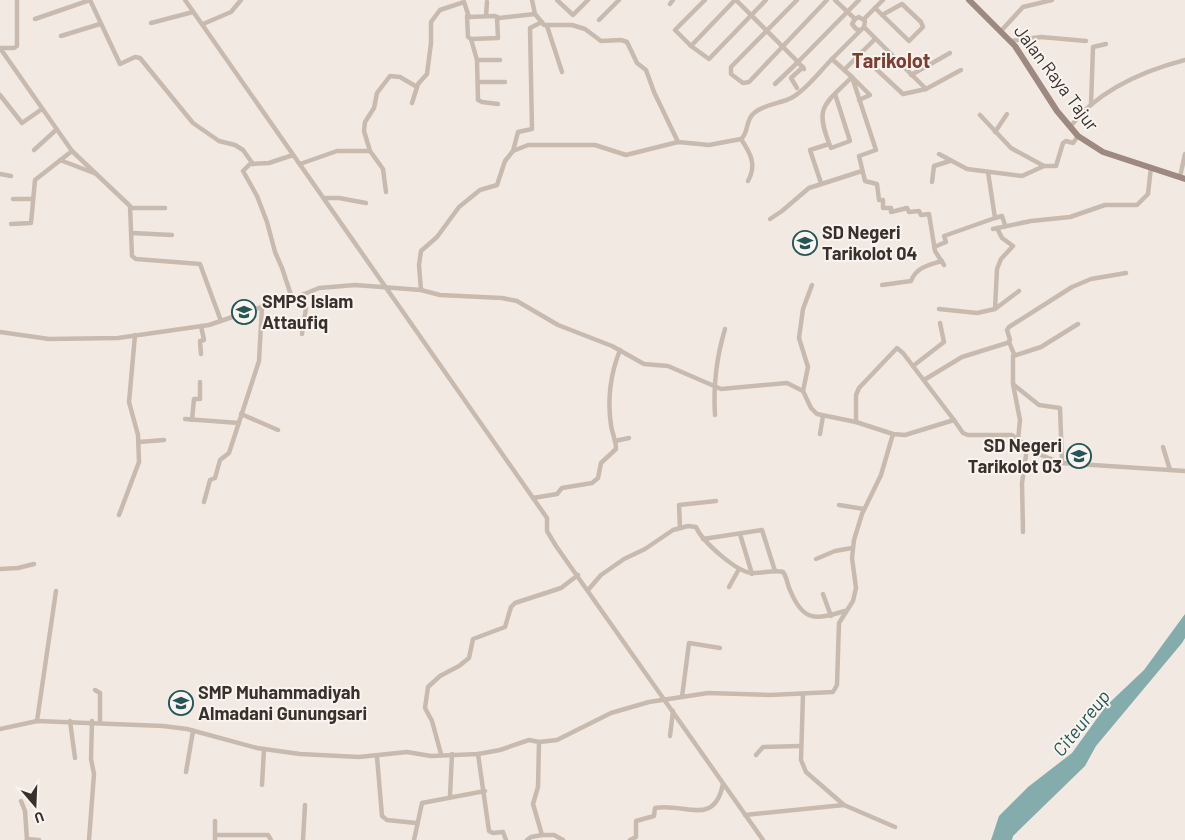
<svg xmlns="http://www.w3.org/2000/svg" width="1185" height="840" font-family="Barlow,sans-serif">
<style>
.water{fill:#84acac}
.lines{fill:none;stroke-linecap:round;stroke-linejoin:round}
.street{stroke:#c9baaf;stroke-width:4.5}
.secondary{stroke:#9d8980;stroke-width:6}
.labels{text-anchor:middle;stroke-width:4;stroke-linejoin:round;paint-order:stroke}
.street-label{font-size:18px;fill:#39302c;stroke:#f9f4ef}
.poi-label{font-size:18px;font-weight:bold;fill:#39302c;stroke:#f9f4ef;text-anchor:start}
.water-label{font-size:19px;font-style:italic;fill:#255657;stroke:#f9f4ef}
.quarter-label{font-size:20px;font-weight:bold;fill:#803c2d;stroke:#f9f4ef}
</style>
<rect width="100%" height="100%" fill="#f2eae2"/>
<path class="water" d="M1185,614V638L1182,643L1096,746L1085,766L1013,836L1012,840H991L999,816L1028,787L1072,753L1106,706L1144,670Z"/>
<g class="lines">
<g class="street">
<path d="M90,0L120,64L135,57L140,58L193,123L219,141L235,145L243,150L253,164"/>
<path d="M185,0L547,518V531L556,546L763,840"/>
<path d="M532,0L535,14L544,25H572L585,29L601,41L621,40L627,42L637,63L646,70L654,92L678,142"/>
<path d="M557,0L573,15L588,0"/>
<path d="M705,0L675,30L691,46L735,0"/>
<path d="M736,0L798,62L859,0"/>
<path d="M797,0L731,67V74L743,83L749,82L827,0"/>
<path d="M835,0L855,19"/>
<path d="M670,4L673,0"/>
<path d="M875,8L909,41L923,27L921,22L902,4L882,15"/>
<path d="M467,16L468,37L471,39"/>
<path d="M486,16L487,2"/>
<path d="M497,17L498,38L471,39L477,60L478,100L482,102L498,104"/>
<path d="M35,19L90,0"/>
<path d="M864,19L883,0"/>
<path d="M599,20L619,0"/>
<path d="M151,23L193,12"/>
<path d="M203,24L231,12L241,0"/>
<path d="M547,26L562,72"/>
<path d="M864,27L926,89"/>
<path d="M859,30L856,29L852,24L855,19L859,17L865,21L864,27L832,59L852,77L876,150L859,156L865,181L877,184L879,200H883V208H891V212L907,208L909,212L919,211L921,215L929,214L935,251L944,265"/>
<path d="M1001,31L1023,7L1052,0"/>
<path d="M61,36L100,24"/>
<path d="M1011,41L1041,37L1086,41"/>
<path d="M691,46L709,59L766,0"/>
<path d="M0,48L72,151L130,206L132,256L136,259L200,264L221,321"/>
<path d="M0,48H14L17,46V0"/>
<path d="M860,54L903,94L926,89L961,70"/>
<path d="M477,60H500"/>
<path d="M844,70L875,39"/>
<path d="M911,75L950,53"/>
<path d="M479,82H505"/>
<path d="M775,84L798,62L804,69"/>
<path d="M797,88L791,78L803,67"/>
<path d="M835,94L850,141L831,148C814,107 823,106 852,77L870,95L859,100"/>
<path d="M0,95L22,123L42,109"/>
<path d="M412,103L418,84L427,74L431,43V22L440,10L464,2L469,17L495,16L499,18L535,14"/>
<path d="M1091,105L1093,47L1106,44"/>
<path d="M980,115L1011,148L1044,166"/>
<path d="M1070,127C1097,91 1143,71 1185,60"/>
<path d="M995,132L1007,114"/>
<path d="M741,139C751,154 757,165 748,181"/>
<path d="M34,150L56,130"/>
<path d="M513,151L518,132L532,129L530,28L542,22"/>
<path d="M939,154L967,169L1022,176L1044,166H1056L1063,143L1066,141L1073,143L1078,136"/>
<path d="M60,160L94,173"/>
<path d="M300,164L337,151H370"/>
<path d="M0,174L11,176"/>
<path d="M1180,177L1185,154"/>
<path d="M932,182L934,166L950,161"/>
<path d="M821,183L810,150L829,144"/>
<path d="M386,192L383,169L370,151L364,131L365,122L374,108L377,93L390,76L400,77L417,87"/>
<path d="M325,198H339L366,203"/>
<path d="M13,199H33"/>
<path d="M131,208H165"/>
<path d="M995,218L1002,216L1005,225"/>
<path d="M770,219L782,211L809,188L862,171"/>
<path d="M11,224L31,223L35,180L72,151"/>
<path d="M997,228L1002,238L1013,246L1001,259L997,269L995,309L1019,291"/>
<path d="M993,229L1031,221L1070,217L1105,205H1137L1148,194L1151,167"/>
<path d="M132,233L172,235"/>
<path d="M934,247L946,242L944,236L995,218L988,172"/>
<path d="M882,285L911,281C916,267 929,265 942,261"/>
<path d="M421,290L419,265L421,251L437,237L459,207L480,190L497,185L505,161L513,151L528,145H595L626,155L678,142L709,145L741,139C749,133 745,120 754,113C766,103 781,104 793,97C808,88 820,71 832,59"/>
<path d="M292,298L282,268L275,252L267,222L257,196L243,171L250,164L269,163L293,155"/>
<path d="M939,309L977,313L995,309"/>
<path d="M0,332L49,339L118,338L209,325L279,301L297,297L319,288L355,285L421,290L440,295L502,298L517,301L558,325L612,346L644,364L668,366L721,389L787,383L803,391L811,408L817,414L856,422L893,434L905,435L954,420L963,433L968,435H1012L1038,454L1062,463L1185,471"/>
<path d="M302,334L306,308L304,294"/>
<path d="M1009,342L1014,354"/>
<path d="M201,354L200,341L204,340L201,326"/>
<path d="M913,366L944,342L940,323"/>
<path d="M924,380L962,357L1007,343L1010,340L1007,330L1009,327L1072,287L1091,279L1126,273"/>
<path d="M1014,385L1039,405L1060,408L1062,463"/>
<path d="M803,391L808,367L799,338L803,309L812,285"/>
<path d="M241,414L278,430"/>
<path d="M715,415C713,384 716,359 725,329"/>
<path d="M185,419L239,423"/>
<path d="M192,420L194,399H200V382"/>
<path d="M856,422V395L859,388L897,348L903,353L954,420"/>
<path d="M820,434L823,416"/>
<path d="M1018,440L1020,420L1013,384V356L1041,347L1078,324"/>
<path d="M615,441L629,438"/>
<path d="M139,442L164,440"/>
<path d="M1163,447L1170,470"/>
<path d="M533,498L557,494L562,488L592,483L598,478L601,463L616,449C616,440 612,433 611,425C607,398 610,375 620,350"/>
<path d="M204,502L210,480L215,478L220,460L229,453L259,361L262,306"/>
<path d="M839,505L864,509"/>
<path d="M119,515L139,462L138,435L129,402L135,335"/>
<path d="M680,528L679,505L716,501"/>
<path d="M1023,532L1022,483L1027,448"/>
<path d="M740,534L752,574"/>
<path d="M703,539L762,530L775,571"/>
<path d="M816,559L835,551L852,548"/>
<path d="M0,569L18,568L34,564"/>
<path d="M729,587L739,569"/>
<path d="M588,590L601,575L624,559L645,549L673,530L688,526L696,527C702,541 736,572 752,573C762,574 774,569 783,572C787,577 787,584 790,590C803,622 815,620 845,611"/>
<path d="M823,594L831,616"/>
<path d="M95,690L100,693V722"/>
<path d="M803,694L801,760L806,772L844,805L895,827"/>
<path d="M682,697L689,643L720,648"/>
<path d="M37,721L56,591"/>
<path d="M70,721L75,758"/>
<path d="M0,729L37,721L163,726L187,729L257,748L300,754L359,757L407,752L431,756L478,754L500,750L529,740L539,742L557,740L611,713L649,702L708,693L770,695L833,692L837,685L839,623L853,601L856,588L852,558L854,540L862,514L881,475L893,434"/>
<path d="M670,736L673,711"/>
<path d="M441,754L432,721L425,708L428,687L440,676L459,666L469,658L473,639L505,627L511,607L515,603L561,588L578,575"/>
<path d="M478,754L489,831L493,833L503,832L506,840"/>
<path d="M756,755L763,747L801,746"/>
<path d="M377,757L382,816L387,820L416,823"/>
<path d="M186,772L193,731"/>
<path d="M262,785L264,749"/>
<path d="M450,796L452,754"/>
<path d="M21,801L25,811L27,840"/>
<path d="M745,815L844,805"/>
<path d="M215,835H268L271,840"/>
<path d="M542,835H554L563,840"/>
<path d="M27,839L39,840"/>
<path d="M89,840L94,774L91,759L92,721"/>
<path d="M215,840V821"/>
<path d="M303,840L305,805"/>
<path d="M414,840L422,803L485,791"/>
<path d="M527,840L531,837L542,835L533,804L538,787L539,742"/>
<path d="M630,840L636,837V821L654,816L655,808C684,802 714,828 723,784"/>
</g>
<path class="secondary" d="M969,0L1015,46L1057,111L1078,136L1103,152L1185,179"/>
</g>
<defs>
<symbol id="school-ring" viewBox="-11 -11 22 22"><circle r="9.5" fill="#f9f4ef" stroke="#255657" stroke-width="1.5"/><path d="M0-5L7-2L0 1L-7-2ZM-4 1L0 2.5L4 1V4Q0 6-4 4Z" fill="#255657"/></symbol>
</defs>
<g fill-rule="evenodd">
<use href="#school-ring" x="791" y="229" width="28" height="28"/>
<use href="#school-ring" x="230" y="298" width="28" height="28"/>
<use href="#school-ring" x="1065" y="442" width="28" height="28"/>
<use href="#school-ring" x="167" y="689" width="28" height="28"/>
</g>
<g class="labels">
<g class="street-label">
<text transform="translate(1056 78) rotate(53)" y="6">Jalan Raya Tajur</text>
</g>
<g class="poi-label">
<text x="822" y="239">SD Negeri<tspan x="822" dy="21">Tarikolot 04</tspan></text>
<text x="262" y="308">SMPS Islam<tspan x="262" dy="21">Attaufiq</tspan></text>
<text x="1062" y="452" text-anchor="end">SD Negeri<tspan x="1062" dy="21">Tarikolot 03</tspan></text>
<text x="198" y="699">SMP Muhammadiyah<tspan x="198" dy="21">Almadani Gunungsari</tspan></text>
</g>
<g class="water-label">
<text transform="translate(1081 723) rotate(-51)" y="7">Citeureup</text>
</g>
<g class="quarter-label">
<text x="891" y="68">Tarikolot</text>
</g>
</g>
<g transform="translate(35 805) rotate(161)" stroke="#f9f4ef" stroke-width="4" paint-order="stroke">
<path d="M0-4L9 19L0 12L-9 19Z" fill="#39302c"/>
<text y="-8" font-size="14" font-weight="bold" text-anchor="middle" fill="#39302c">U</text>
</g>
</svg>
